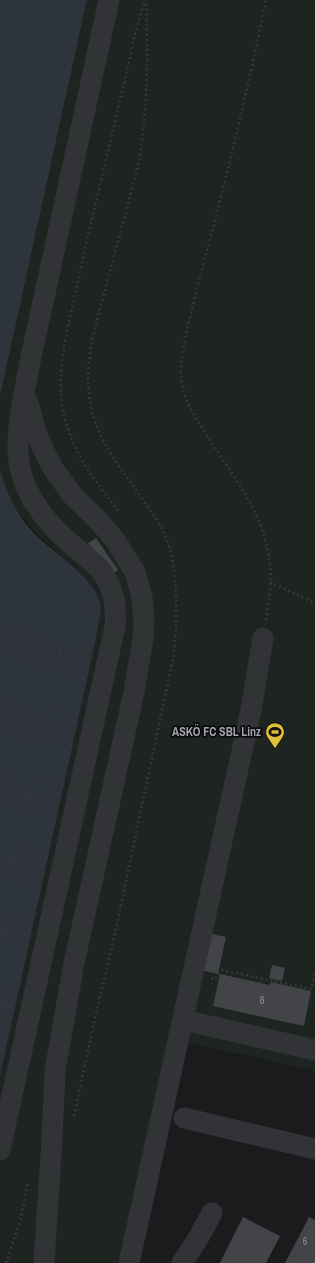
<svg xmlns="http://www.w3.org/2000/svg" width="315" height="1263" font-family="'Archivo Narrow',sans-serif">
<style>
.built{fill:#1b1b1d}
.green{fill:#1e241f}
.water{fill:#2e343b}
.building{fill:#434448}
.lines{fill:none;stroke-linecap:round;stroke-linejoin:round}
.path{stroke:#37373c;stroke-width:2.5;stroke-dasharray:2 3;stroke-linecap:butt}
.minor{stroke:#323337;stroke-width:21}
.labels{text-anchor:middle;stroke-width:3.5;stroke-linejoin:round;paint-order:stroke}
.number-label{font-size:10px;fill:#8a8c96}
.poi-label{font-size:12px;font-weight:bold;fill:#a2a4b0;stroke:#0a0a0b;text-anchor:end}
</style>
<rect width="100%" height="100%" fill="#0f0f10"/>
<path class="built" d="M171,1039L315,1071V1263H121Z"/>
<path class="green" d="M87,0H315V1071L171,1039L121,1263H51L36,1255L33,1263H0V1077L91,662L81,574L35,533L15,508L9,495L4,482L0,467V397Z"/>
<g class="water">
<path d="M0,0H87L0,397Z"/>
<path d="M0,467C6,493 17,515 35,534C54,553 99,580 101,608C101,614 99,620 98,626C96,638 93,650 91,662L0,1077Z"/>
</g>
<g class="building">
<path d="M96,538L118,570L111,575L88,543Z"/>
<path d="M207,933L226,937L218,974L200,970Z"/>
<path d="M272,965L285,968L282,981L269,978Z"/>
<path d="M220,974L270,985L271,982L311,991L304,1026L213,1006Z"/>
<path d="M243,1217L280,1236L266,1263H220Z"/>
<path d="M309,1217L315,1220V1263H285Z"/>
</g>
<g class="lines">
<g class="path">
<path d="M118,511C110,499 101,489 93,477C79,457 68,435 63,411C55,372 69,324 77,285C95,201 117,118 135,34L145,1"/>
<path d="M270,582L315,603"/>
<path d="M89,601L92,614"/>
<path d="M266,620C269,602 272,583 270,565C265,514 234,478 208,437C197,420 185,403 182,384C179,367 183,351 186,335C193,302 202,269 211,236C231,158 250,79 266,0"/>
<path d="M6,639L89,661"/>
<path d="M2,656L11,623"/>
<path d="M19,661L27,628"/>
<path d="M37,665L46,633"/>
<path d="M56,671L64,637"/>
<path d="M75,675L82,643"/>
<path d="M0,714L74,730"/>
<path d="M4,732L11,699"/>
<path d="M23,737L30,703"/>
<path d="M40,740L49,707"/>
<path d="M60,744L67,711"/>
<path d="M0,788L57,799"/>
<path d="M7,806L14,773"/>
<path d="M26,810L33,776"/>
<path d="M44,814L51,780"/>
<path d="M0,858L41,869"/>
<path d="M10,878L18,845"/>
<path d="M28,883L37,850"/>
<path d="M0,928L29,935"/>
<path d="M0,940L6,913"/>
<path d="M18,949L25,917"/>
<path d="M211,978L215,979L222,970L311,989L315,973"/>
<path d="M0,1001L12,1004"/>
<path d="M2,1018L9,986"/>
<path d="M74,1116L95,1018L114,938L174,654C177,621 179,566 165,535C160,523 151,512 143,500C116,461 89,432 88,381C88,351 96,323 104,294C112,264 120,234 128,204C131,190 136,175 139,161C148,108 148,53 146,0"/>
<path d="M6,1263L21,1218L28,1182"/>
</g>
<g class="minor">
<path d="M27,400L37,435L45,453L54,470L73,496L99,521L115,540L135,572L142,597L144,623L143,639L134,692L74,963L55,1071L52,1139L44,1263"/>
<path d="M183,1020L315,1050"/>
<path d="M184,1118L315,1149"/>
<path d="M0,1150L115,626C117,604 113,585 99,568C84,554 67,542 53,527C40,513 26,492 21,472C12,438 25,392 31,357L109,0"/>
<path d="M129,1263L251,710L263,638"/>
<path d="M182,1263L199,1237L212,1213"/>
</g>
</g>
<defs>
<symbol id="stadium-pin" viewBox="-11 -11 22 30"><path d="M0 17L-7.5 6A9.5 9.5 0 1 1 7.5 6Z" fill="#debe39" stroke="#0a0a0b"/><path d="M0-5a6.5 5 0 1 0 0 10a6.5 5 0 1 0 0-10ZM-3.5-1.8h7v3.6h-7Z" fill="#111"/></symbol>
</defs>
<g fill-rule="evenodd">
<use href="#stadium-pin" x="264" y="721" width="22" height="30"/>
</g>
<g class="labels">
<g class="number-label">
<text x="262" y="1004">8</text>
<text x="305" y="1245">6</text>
</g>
<g class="poi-label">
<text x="261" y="736">ASKÖ FC SBL Linz</text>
</g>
</g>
</svg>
